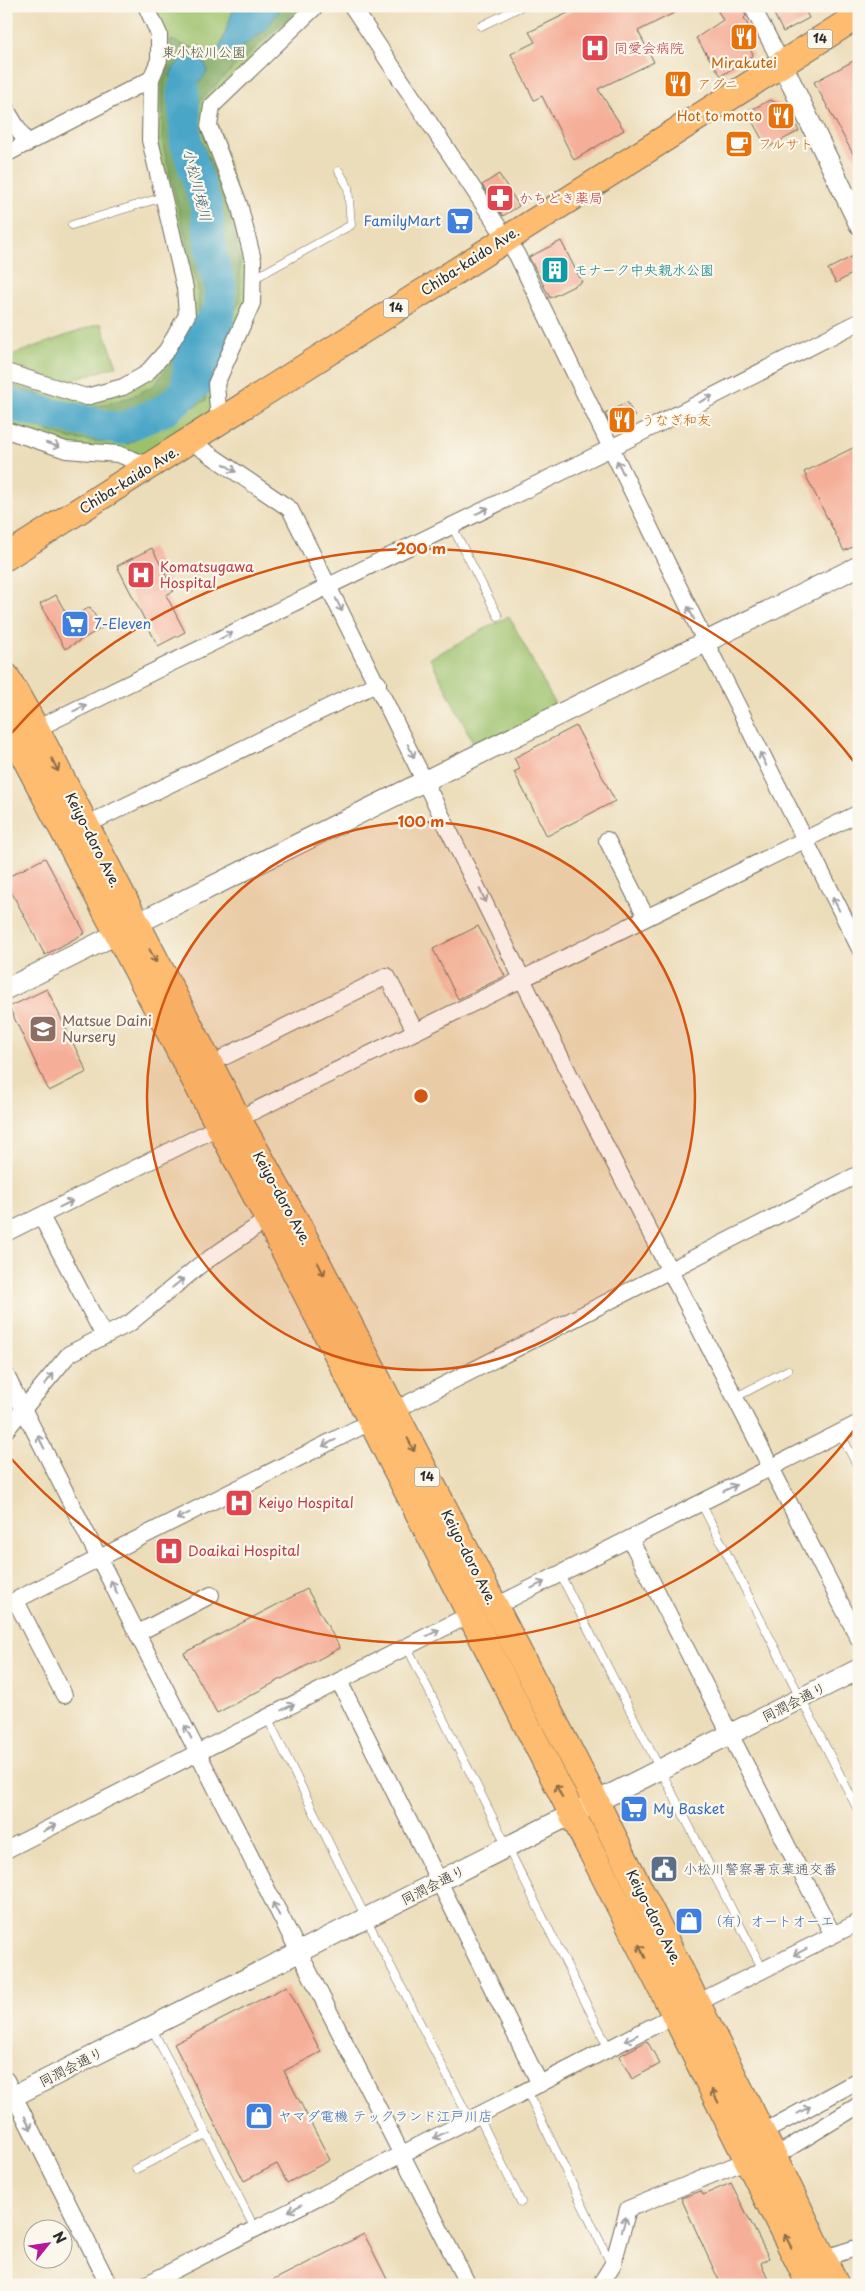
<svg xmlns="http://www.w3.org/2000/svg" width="865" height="2291" font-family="'Playpen Sans','Klee One',sans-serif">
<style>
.green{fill:#9cc16c;stroke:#64764c}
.forest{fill:#7da760;stroke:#546946}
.water{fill:#48a6c7;stroke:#3a6879}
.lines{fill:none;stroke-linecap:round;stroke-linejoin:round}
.river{stroke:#48a6c7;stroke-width:32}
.building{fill:#f5af99}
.service-casing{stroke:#6f695d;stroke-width:9}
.minor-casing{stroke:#6f695d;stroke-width:18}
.tertiary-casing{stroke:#6f695d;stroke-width:22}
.trunk-casing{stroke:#6f695d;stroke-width:28}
.service{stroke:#fff;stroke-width:8}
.minor{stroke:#fff;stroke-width:16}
.tertiary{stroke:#fff;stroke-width:20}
.trunk{stroke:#fdbc70;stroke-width:26}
.oneway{stroke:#a0a0a0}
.oneway2{stroke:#8a6c4a}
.ring{fill:none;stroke:#d5540f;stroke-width:2.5}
.labels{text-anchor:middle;stroke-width:4.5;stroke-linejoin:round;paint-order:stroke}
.shield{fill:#fbf7ec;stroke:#696865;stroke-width:1}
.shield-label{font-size:12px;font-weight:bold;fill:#2b2b2b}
.health-label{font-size:14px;fill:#be3a42;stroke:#fbf7ec;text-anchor:start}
.park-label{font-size:14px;fill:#4d583e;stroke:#fbf7ec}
.food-label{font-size:14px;fill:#c56008;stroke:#fbf7ec;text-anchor:start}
.shop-label{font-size:14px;fill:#366cbe;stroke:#fbf7ec;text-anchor:start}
.street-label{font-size:14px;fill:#2b2b2b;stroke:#fbf7ec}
.culture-label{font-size:14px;fill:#0d838f;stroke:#fbf7ec;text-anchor:start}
.education-label{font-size:14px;fill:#785e54;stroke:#fbf7ec;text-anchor:start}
.service-label{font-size:14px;fill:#4e5e75;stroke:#fbf7ec;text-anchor:start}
.water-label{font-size:15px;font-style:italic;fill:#375c69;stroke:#fbf7ec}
.centre{fill:#d5540f;stroke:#fbf7ec;stroke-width:2.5}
.ring-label{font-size:15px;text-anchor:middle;font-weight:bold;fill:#d5540f;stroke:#fbf7ec;stroke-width:4.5;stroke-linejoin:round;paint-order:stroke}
</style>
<rect width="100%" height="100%" fill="#fbf7ec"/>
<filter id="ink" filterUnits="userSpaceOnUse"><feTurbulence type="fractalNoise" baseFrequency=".02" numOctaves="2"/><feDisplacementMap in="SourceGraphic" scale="10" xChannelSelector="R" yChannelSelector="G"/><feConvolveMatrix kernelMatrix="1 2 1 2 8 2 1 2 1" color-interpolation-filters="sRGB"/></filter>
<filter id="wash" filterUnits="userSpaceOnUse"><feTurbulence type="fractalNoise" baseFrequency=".0096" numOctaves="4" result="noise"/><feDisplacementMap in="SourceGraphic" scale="20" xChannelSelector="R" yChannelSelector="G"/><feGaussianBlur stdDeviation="1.12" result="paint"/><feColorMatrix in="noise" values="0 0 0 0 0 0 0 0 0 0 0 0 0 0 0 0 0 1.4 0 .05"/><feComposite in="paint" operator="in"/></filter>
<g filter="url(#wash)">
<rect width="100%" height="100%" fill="#ecddba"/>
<g class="green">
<path d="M146,6H316L212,106L239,204L252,299L216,384L219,422L150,466L6,430V372L86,397L146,374L187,315L150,140L159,60Z"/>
<path d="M101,323L117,366L65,383L6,364V357Z"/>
<path d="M509,616L557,708L476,748L430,658Z"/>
</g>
<g class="forest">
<path d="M273,6H301L239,63L220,56Z"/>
<path d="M171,40L236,65L200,101L197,129L229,208L240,260V301L206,367V400L128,444L71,439L6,417V384L86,409L131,397L155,385L198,324L199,293L162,141L163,82L171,64Z"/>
</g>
<g class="water">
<path d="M235,6H283L265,30L227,58L219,49C226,35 228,20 235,6Z"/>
<path d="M192,55L205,63L207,71C202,83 195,86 183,90L175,84L170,76C174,64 180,59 192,55Z"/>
</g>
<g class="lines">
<g class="river">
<path d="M187,390L189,353L217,313"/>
<path d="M6,404L120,429L165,410L211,371L220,309V285L212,258L206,206L186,143L183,90"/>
</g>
</g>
<g id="blocks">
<g class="building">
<path d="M582,6H688L638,31L654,62L598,89L624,130L574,160L542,96L534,100L511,54L535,42L529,32Z"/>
<path d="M715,6H742L746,16L744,18L756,40L748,45L753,55L721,76L696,38L723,20Z"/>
<path d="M770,6H803L809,18L783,32Z"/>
<path d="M859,58V165L814,82Z"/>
<path d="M770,100L786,107L799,131L767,148L747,112Z"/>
<path d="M499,174L519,206L503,216L482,185Z"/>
<path d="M561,241L582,282L550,298L529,257Z"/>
<path d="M859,253V270L836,283L828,269Z"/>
<path d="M627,402L635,417L613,430L605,414Z"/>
<path d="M859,445V544L844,551L804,472Z"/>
<path d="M152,548L174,591L166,595L185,632L158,646L117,566Z"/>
<path d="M56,595L69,619L90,607L102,628L65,649L40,604Z"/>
<path d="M576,726L615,801L547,836L514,772L520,769L514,758Z"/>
<path d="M45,858L85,933L45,955L6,882V878Z"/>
<path d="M478,926L505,976L458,999L433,949Z"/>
<path d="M47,989L87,1072L49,1091L9,1007Z"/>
<path d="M307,1589L340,1648L217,1713L184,1653Z"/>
<path d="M287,1986L321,2052L284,2071L330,2160L287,2183L277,2164L244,2181L174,2044Z"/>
<path d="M647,2041L660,2064L632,2079L619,2056Z"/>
<path d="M731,2183L769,2258L761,2263L771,2285H721L681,2198L701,2191L703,2195Z"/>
<path d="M364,2234L390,2285H264Z"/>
</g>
</g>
</g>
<g filter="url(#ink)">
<use href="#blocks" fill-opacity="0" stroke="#6f695d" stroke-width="1"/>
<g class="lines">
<defs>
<g id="service">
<path d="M481,26L522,6"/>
<path d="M72,225L163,197"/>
<path d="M253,279L351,225L348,187L339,171"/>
<path d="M452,526L498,616"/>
<path d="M736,1397L788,1370"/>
<path d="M840,1433L859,1469"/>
<path d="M701,1503L859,1812"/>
<path d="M560,1574L763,1970"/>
<path d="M407,1647L609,2049"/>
<path d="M267,1717L366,1918L470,2120"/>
<path d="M151,2027L207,2134"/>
<path d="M527,2091L611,2264"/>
<path d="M478,2115L521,2202"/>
<path d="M136,2169L207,2134L255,2229"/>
</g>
<g id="minor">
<path d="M352,6L517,255L706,643L859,947"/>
<path d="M752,6L782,64"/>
<path d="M6,109L27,144"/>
<path d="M6,154L151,79"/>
<path d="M6,372L86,397L123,387L146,374L167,350L187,315L185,288L150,140L151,79L159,60V34L146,6"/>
<path d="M219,422L216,384L252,303L253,260L239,204L209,126L212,106L316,6"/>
<path d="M6,430L66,450L118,454L150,466"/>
<path d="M190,441L290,509L578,1092L859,1639"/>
<path d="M36,729L611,448L859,322"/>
<path d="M86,825L378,683"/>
<path d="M607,840L646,917"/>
<path d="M226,1056L387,976L415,1031"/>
<path d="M238,1119L859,813"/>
<path d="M41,1216L104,1336"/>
<path d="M6,1233L220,1126"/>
<path d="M6,1375L468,2285"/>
<path d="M393,1411L859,1174"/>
<path d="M6,1430L69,1354L130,1323L200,1265L268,1219"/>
<path d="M630,1539L833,1935"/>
<path d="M16,1601L64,1695"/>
<path d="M6,1605L372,1421"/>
<path d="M494,1607L859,1423"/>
<path d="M138,1633L211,1595"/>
<path d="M339,1681L540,2084"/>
<path d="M6,1850L469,1615"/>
<path d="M697,2003L859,1922"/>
<path d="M6,2080L109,2285"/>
<path d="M762,2133L859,2080"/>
<path d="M774,2157L859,2105"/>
<path d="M815,2261L859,2247"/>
<path d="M145,2285L675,2015"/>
<path d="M600,2285L613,2264L628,2209L748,2160"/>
</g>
<g id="tertiary">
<path d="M782,64L859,224"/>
<path d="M136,924L859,566"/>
<path d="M6,989L119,933"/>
<path d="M6,2100L859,1669"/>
</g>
<g id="trunk">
<path d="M6,557L859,15"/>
<path d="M6,676L36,729L238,1119L299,1227L596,1802L774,2157L836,2285"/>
<path d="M6,722L268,1219L675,2015L810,2285"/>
</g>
</defs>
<use href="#service" class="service-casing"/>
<use href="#minor" class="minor-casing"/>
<use href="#tertiary" class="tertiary-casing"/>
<use href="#trunk" class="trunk-casing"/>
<use href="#service" class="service"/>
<use href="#minor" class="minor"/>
<use href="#tertiary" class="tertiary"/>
<use href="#trunk" class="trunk"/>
</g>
<defs><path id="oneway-shaft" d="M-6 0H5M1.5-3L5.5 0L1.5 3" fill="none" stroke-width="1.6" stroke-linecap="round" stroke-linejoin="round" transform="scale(1.25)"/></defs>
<g class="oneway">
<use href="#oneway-shaft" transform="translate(706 399) rotate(-27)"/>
<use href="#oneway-shaft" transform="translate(53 445) rotate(18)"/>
<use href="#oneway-shaft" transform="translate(620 467) rotate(-116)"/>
<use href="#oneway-shaft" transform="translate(230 468) rotate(34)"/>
<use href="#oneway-shaft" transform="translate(482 511) rotate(-26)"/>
<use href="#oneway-shaft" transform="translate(339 605) rotate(64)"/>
<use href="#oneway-shaft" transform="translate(691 613) rotate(-116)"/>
<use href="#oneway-shaft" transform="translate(226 636) rotate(-26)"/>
<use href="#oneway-shaft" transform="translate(80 708) rotate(-26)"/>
<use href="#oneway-shaft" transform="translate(411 751) rotate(64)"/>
<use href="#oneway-shaft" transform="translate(763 759) rotate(-116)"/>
<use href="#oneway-shaft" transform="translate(483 896) rotate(64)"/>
<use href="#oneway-shaft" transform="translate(836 904) rotate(-117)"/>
<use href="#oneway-shaft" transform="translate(66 1204) rotate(-26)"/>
<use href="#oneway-shaft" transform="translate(178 1283) rotate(-39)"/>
<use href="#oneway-shaft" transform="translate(49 1379) rotate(-51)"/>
<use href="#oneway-shaft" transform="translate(41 1442) rotate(-117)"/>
<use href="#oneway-shaft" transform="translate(329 1443) rotate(153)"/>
<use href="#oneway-shaft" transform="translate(730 1488) rotate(-27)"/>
<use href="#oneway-shaft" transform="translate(183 1516) rotate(153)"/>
<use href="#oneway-shaft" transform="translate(538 1585) rotate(-27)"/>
<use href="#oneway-shaft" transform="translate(114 1587) rotate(-117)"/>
<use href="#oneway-shaft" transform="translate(433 1633) rotate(-27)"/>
<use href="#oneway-shaft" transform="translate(288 1707) rotate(-27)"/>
<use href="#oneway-shaft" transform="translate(188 1732) rotate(-117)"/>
<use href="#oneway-shaft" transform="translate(50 1828) rotate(-27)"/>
<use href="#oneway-shaft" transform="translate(276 1909) rotate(-117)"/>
<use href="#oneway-shaft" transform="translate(800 1952) rotate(153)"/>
<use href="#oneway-shaft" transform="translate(631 2038) rotate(153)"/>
<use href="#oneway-shaft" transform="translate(804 2110) rotate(-29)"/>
<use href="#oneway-shaft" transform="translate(28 2123) rotate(63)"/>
<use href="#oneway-shaft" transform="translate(440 2135) rotate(153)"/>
<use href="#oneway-shaft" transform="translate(295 2208) rotate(153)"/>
<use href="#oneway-shaft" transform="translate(624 2224) rotate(-74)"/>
</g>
<g class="oneway2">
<use href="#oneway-shaft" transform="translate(55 765) rotate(63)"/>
<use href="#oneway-shaft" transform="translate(153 956) rotate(62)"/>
<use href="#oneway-shaft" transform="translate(321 1269) rotate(63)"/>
<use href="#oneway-shaft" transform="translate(411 1445) rotate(63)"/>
<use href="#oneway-shaft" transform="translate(559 1791) rotate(-117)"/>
<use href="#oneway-shaft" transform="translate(642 1951) rotate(-117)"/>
<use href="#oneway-shaft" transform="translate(715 2096) rotate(-117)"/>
<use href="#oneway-shaft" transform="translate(788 2241) rotate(-117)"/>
</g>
</g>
<circle cx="421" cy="1096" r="274" fill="#d5540f" fill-opacity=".12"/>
<g class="ring">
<circle cx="421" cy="1096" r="274"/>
<path d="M858 1425A547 547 0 0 1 8 1455M8 737A547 547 0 0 1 858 767"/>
</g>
<defs>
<symbol id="restaurant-square" viewBox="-11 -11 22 22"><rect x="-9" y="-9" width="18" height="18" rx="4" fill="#e8710a" stroke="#fbf7ec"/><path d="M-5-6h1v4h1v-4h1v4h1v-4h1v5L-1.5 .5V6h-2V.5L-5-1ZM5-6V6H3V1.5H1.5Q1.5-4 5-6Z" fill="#fff"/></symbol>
<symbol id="hospital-square" viewBox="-11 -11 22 22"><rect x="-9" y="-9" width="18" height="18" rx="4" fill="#e0444e" stroke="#fbf7ec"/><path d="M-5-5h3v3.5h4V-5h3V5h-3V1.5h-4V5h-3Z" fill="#fff"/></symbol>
<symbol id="cafe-square" viewBox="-11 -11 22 22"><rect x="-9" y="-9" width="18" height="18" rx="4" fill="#e8710a" stroke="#fbf7ec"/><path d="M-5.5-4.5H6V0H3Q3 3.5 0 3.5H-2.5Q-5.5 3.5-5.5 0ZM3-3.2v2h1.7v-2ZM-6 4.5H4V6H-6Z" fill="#fff"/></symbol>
<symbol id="pharmacy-square" viewBox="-11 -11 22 22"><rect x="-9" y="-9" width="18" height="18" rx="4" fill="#e0444e" stroke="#fbf7ec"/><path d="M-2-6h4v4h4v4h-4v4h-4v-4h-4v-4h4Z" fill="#fff"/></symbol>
<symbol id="supermarket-square" viewBox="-11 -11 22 22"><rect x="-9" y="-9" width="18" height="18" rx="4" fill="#3f7fe0" stroke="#fbf7ec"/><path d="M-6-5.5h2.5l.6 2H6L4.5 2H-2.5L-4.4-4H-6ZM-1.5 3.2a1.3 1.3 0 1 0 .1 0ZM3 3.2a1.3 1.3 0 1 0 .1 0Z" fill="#fff"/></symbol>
<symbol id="building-square" viewBox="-11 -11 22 22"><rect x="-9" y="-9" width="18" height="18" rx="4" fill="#0f9aa8" stroke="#fbf7ec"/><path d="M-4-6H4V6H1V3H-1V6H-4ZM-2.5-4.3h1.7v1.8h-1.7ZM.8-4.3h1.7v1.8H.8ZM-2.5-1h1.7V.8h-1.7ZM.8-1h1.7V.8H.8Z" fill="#fff"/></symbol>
<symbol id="school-square" viewBox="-11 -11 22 22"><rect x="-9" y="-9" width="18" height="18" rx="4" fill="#8d6e63" stroke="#fbf7ec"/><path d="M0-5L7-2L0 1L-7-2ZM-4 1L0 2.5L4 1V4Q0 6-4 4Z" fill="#fff"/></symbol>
<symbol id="civic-square" viewBox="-11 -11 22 22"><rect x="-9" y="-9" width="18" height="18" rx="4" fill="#5c6f8a" stroke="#fbf7ec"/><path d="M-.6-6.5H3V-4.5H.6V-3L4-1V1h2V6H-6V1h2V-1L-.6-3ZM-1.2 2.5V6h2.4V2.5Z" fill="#fff"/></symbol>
<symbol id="shop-square" viewBox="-11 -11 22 22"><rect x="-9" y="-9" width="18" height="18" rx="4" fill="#3f7fe0" stroke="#fbf7ec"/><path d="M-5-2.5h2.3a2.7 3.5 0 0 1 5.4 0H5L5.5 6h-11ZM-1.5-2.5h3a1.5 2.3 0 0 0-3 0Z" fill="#fff"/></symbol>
</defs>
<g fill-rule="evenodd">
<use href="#restaurant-square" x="728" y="21" width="32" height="32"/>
<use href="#hospital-square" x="579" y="32" width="32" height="32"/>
<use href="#restaurant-square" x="662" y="68" width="32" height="32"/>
<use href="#restaurant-square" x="765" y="100" width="32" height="32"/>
<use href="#cafe-square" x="723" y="128" width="32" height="32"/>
<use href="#pharmacy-square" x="484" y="182" width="32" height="32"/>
<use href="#supermarket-square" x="444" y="205" width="32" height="32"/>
<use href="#building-square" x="539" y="254" width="32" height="32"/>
<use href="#restaurant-square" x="606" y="404" width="32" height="32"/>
<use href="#hospital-square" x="125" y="559" width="32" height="32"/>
<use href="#supermarket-square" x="59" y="608" width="32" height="32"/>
<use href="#school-square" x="27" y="1013" width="32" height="32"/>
<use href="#hospital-square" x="223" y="1487" width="32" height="32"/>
<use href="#hospital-square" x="153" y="1535" width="32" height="32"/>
<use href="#supermarket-square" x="618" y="1793" width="32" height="32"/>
<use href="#civic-square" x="648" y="1853" width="32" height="32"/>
<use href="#shop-square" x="673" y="1905" width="32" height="32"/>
<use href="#shop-square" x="243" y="2100" width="32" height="32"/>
</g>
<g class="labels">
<g class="shield">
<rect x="807.5" y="29.5" width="25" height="19" rx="4"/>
<rect x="383.5" y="298.5" width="25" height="19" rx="4"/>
<rect x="414.5" y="1467.5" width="25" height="19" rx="4"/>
</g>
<g class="shield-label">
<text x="820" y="43">14</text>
<text x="396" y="312">14</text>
<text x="427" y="1481">14</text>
</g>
<g class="health-label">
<text x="614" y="53">同愛会病院</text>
<text x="519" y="203">かちどき薬局</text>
<text x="160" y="572">Komatsugawa<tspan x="160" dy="16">Hospital</tspan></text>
<text x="258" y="1508">Keiyo Hospital</text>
<text x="188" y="1556">Doaikai Hospital</text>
</g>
<g class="park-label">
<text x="204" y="57">東小松川公園</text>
</g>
<g class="food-label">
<text x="744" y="68" text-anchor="middle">Mirakutei</text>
<text x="697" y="89">アグニ</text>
<text x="762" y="121" text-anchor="end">Hot to motto</text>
<text x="758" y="149">フルサト</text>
<text x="641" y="425">うなぎ和友</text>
</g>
<g class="shop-label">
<text x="441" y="226" text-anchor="end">FamilyMart</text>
<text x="94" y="629">7-Eleven</text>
<text x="653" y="1814">My Basket</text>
<text x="708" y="1926">（有）オートオーエ</text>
<text x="278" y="2121">ヤマダ電機 テックランド江戸川店</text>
</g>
<g class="street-label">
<text transform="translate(470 261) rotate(-33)" y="5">Chiba-kaido Ave.</text>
<text transform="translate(129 480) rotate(-32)" y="5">Chiba-kaido Ave.</text>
<text transform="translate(93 840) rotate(63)" y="5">Keiyo-doro Ave.</text>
<text transform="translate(282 1198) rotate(61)" y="5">Keiyo-doro Ave.</text>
<text transform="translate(469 1557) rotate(63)" y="5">Keiyo-doro Ave.</text>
<text transform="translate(794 1702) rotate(-27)" y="5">同潤会通り</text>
<text transform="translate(433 1885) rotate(-27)" y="5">同潤会通り</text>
<text transform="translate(654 1917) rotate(63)" y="5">Keiyo-doro Ave.</text>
<text transform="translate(71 2067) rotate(-27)" y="5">同潤会通り</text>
</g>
<g class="culture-label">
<text x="574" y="275">モナーク中央親水公園</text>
</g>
<g class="education-label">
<text x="62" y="1026">Matsue Daini<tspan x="62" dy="16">Nursery</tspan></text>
</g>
<g class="service-label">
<text x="683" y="1874">小松川警察署京葉通交番</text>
</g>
<g class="water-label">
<text transform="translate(197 185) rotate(76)" y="5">小松川境川</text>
</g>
</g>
<circle cx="421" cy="1096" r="8" class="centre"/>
<g class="ring-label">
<text x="421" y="554">200 m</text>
<text x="421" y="827">100 m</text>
</g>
<rect width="865" height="2291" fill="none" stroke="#fbf7ec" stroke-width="25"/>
<g transform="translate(48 2244) rotate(60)"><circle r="24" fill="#fbf7ec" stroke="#a8a59f"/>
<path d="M0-4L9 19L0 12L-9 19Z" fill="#b5179e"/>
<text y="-8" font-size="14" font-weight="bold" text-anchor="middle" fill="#2b2b2b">N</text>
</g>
</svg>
